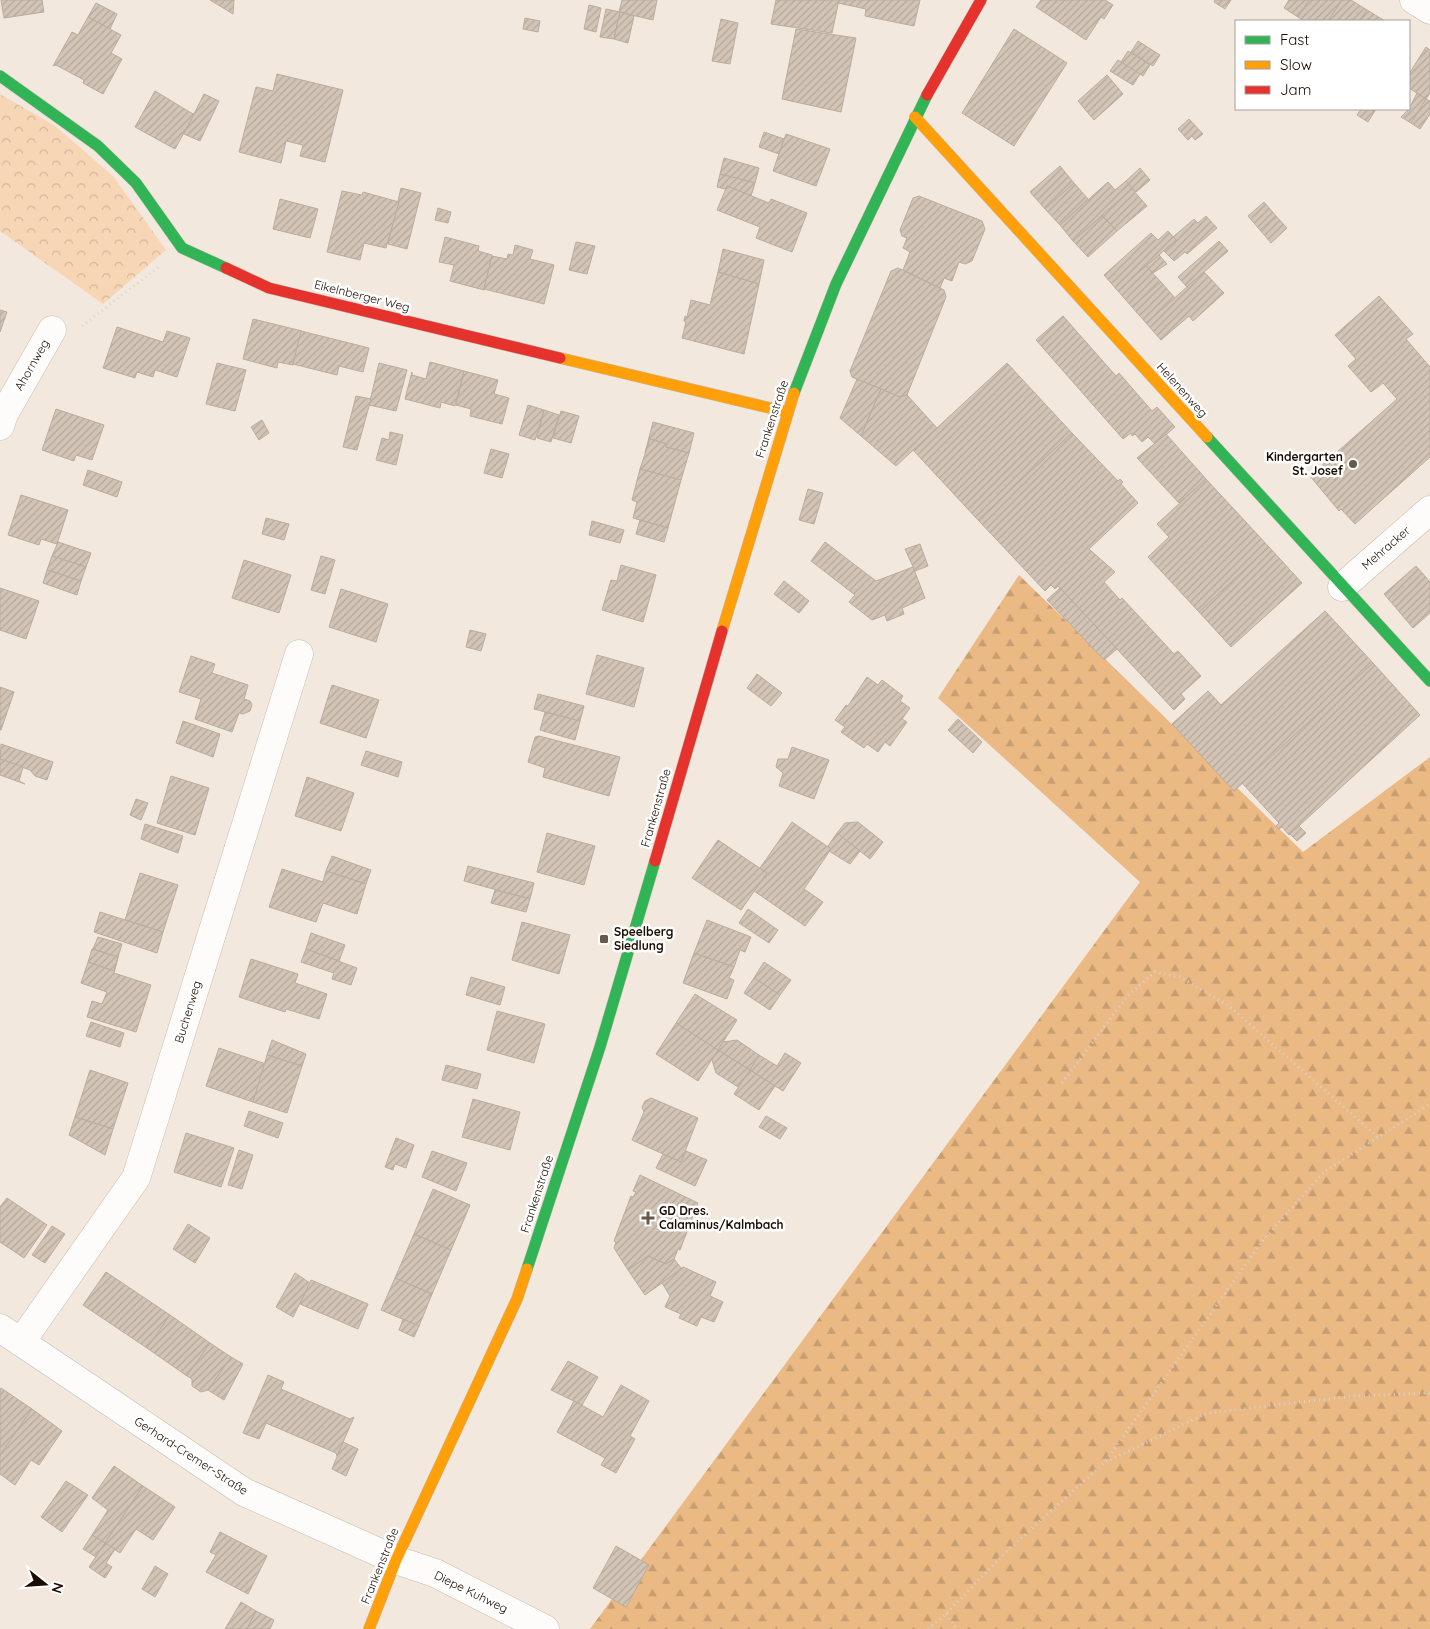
<svg xmlns="http://www.w3.org/2000/svg" width="1430" height="1629" font-family="Quicksand,sans-serif">
<style>
.forest{fill:url(#forest-firs)}
.park{fill:url(#park-crowns)}
.building{fill:url(#building-hatch);stroke:#baac9e}
.lines{fill:none;stroke-linecap:round;stroke-linejoin:round}
.street-casing{stroke:#cabcae;stroke-width:29}
.fast-casing{stroke:#cabcae;stroke-width:12}
.slow-casing{stroke:#cabcae;stroke-width:12}
.jam-casing{stroke:#cabcae;stroke-width:12}
.path{stroke:#d8d4d1;stroke-width:3;stroke-dasharray:1 4;stroke-linecap:butt}
.street{stroke:#fdfcfa;stroke-width:28}
.fast{stroke:#30b455;stroke-width:11}
.slow{stroke:#ff9f0a;stroke-width:11}
.jam{stroke:#e5322d;stroke-width:11}
.poi-dot{fill:#68594d;stroke:#fff;stroke-width:2}
.labels{text-anchor:middle;stroke-width:5;stroke-linejoin:round;paint-order:stroke}
.street-label{font-size:12px;fill:#1d0c00;stroke:#fff}
.poi-label{font-size:12px;font-weight:bold;fill:#1d0c00;stroke:#fff;text-anchor:start}
</style>
<defs>
<pattern id="forest-firs" width="22" height="20" patternUnits="userSpaceOnUse" patternTransform="scale(1.25)"><rect width="22" height="20" fill="#eab984"/><path d="M5 1l3.5 6h-7zM16 11l3.5 6h-7z" fill="#c89e70"/></pattern>
<pattern id="park-crowns" width="20" height="18" patternUnits="userSpaceOnUse" patternTransform="scale(1.25)"><rect width="20" height="18" fill="#f7d6b6"/><path d="M2 6a3 3 0 1 1 6 0M12 15a3 3 0 1 1 6 0" fill="none" stroke="#d3b69b"/></pattern>
<pattern id="building-hatch" width="6" height="6" patternUnits="userSpaceOnUse" patternTransform="scale(1.25)"><rect width="6" height="6" fill="#d3c5b6"/><path d="M-1 1l2-2M0 6l6-6M5 7l2-2" fill="none" stroke="#b5a89b"/></pattern>
</defs>
<rect width="100%" height="100%" fill="#f3e8dd"/>
<path class="forest" d="M1019,575L1303,852L1430,757V1629H590L1140,882L938,698Z"/>
<path class="park" d="M0,94L55,126L113,176L166,250L103,304L0,231Z"/>
<g class="building">
<path d="M1,0H42L44,12L4,18Z"/>
<path d="M210,0H234L233,14Z"/>
<path d="M622,0H657L653,20L619,12Z"/>
<path d="M776,0H839L832,33L771,24Z"/>
<path d="M839,0H920L914,26L865,16L866,9L838,3Z"/>
<path d="M1041,0H1105L1113,5L1104,19L1101,17L1086,40L1036,7Z"/>
<path d="M1215,0H1231L1225,9L1214,2Z"/>
<path d="M1289,0H1309L1298,17L1284,8Z"/>
<path d="M1309,0H1342L1328,21H1304L1298,17Z"/>
<path d="M1342,0H1351L1367,10L1359,21H1328Z"/>
<path d="M96,3L117,14L110,29L88,17Z"/>
<path d="M589,5L601,8L596,32L584,29Z"/>
<path d="M606,9L620,12L614,39L600,37Z"/>
<path d="M1367,10L1385,21H1359Z"/>
<path d="M620,12L634,16L628,43L614,39Z"/>
<path d="M88,17L121,35L111,53L122,59L103,94L83,83L84,80L56,65L53,66L72,32L78,35Z"/>
<path d="M525,18L540,21L538,32L523,29Z"/>
<path d="M721,19L738,23L730,64L712,61Z"/>
<path d="M796,29L856,38L841,112L782,99Z"/>
<path d="M1014,29L1067,63L1014,146L962,113Z"/>
<path d="M1138,41L1160,55L1153,66L1131,52Z"/>
<path d="M1426,47L1430,50V93L1426,99L1409,88V74Z"/>
<path d="M1128,51L1150,65L1143,76L1121,62Z"/>
<path d="M1118,60L1140,74L1133,85L1110,71Z"/>
<path d="M277,74L343,90L325,162L300,156L303,145L286,141L281,163L239,152L256,87L273,91Z"/>
<path d="M1107,75L1123,94L1094,120L1078,101Z"/>
<path d="M155,91L193,114L195,113L175,149L135,127Z"/>
<path d="M1417,93L1426,99L1411,123L1401,117L1409,109Z"/>
<path d="M204,94L219,101L200,141L184,134Z"/>
<path d="M1426,99L1430,101V114L1420,129L1411,123Z"/>
<path d="M1361,109H1376L1368,122L1357,115Z"/>
<path d="M1189,119L1203,134L1195,140L1192,136L1188,140L1178,129Z"/>
<path d="M764,132L784,139L779,154L759,147Z"/>
<path d="M786,134L830,149L816,186L773,171Z"/>
<path d="M724,158L759,168L755,183L720,174Z"/>
<path d="M1060,166L1074,183L1045,209L1030,192Z"/>
<path d="M1140,168L1150,180L1136,192L1126,181Z"/>
<path d="M720,174L755,183L751,196L727,186L725,189L717,187Z"/>
<path d="M1126,181L1132,189L1073,241L1060,225L1108,182L1115,190Z"/>
<path d="M1074,183L1088,199L1060,225L1045,209Z"/>
<path d="M727,186L769,203L771,199L807,213L792,252L756,238L760,227L717,210Z"/>
<path d="M401,188L421,193L407,249L388,244Z"/>
<path d="M1132,189L1147,206L1117,231L1102,215Z"/>
<path d="M342,191L362,195L363,192L399,202L386,248L364,243L360,260L327,252Z"/>
<path d="M919,196L982,221L985,229L972,261L965,264L959,262L952,281L944,278L940,288L903,270L910,252L903,248L907,238L902,236L900,230L913,198Z"/>
<path d="M280,199L318,209L310,238L273,229Z"/>
<path d="M1264,202L1276,216L1260,230L1248,216Z"/>
<path d="M438,208L451,212L448,223L435,220Z"/>
<path d="M1102,216L1117,231L1088,257L1073,241Z"/>
<path d="M1206,216L1217,228L1187,254L1185,252L1174,261L1164,251L1176,240L1173,237L1194,219L1198,223Z"/>
<path d="M1276,216L1287,228L1271,243L1260,230Z"/>
<path d="M1168,231L1176,240L1118,291L1104,275L1151,233L1158,240Z"/>
<path d="M445,237L479,246L478,251L492,255L484,290L450,281L454,265L439,262Z"/>
<path d="M1219,241L1228,251L1187,287L1178,277Z"/>
<path d="M576,242L595,246L587,274L569,270Z"/>
<path d="M515,245L533,250L530,259L554,265L544,304L484,289L492,256L507,259L508,254L513,255Z"/>
<path d="M723,249L764,260L759,284L718,272Z"/>
<path d="M1159,255L1167,264L1153,273L1146,266Z"/>
<path d="M1146,266L1161,282L1132,307L1118,291Z"/>
<path d="M898,268L944,290L946,297L907,395L900,397L852,377L850,371L891,271Z"/>
<path d="M718,272L759,284L744,354L682,338L686,322L684,321L685,316L687,317L691,300L710,305Z"/>
<path d="M1204,272L1224,293L1193,321L1189,316L1161,340L1146,323Z"/>
<path d="M1161,282L1175,298L1146,323L1132,307Z"/>
<path d="M1379,296L1413,334L1406,339L1430,367V457L1355,524L1341,509L1339,511L1310,476L1397,399L1383,383L1371,392L1348,366L1356,359L1335,335Z"/>
<path d="M0,310L7,312L0,332Z"/>
<path d="M1063,316L1116,376L1119,373L1152,411L1157,407L1175,427L1155,444L1148,437L1142,442L1135,434L1132,436L1131,433L1123,439L1036,340Z"/>
<path d="M253,319L302,331L293,365L278,362L277,368L243,359Z"/>
<path d="M117,327L163,342L167,331L190,338L177,377L155,370L153,377L137,372L135,378L103,368Z"/>
<path d="M301,331L369,348L363,372L339,366L337,375L293,364Z"/>
<path d="M430,362L464,371L455,406L441,402L440,408L405,399L412,372V375L426,379Z"/>
<path d="M217,363L246,370L235,411L206,404Z"/>
<path d="M379,363L407,370L396,411L369,405Z"/>
<path d="M1007,363L1072,433L978,520L913,450Z"/>
<path d="M464,371L498,380L494,394L509,398L502,424L470,416L471,409L456,405Z"/>
<path d="M857,379L881,389L861,436L840,418Z"/>
<path d="M881,389L900,397L907,395L937,428L896,466L861,436Z"/>
<path d="M356,396L371,399L357,450L343,447Z"/>
<path d="M528,405L544,410L535,440L519,435Z"/>
<path d="M56,409L104,425L92,460L76,455L74,461L42,450Z"/>
<path d="M544,410L559,415L551,442L537,438Z"/>
<path d="M561,411L579,416L571,443L553,438Z"/>
<path d="M262,420L269,433L259,440L251,427Z"/>
<path d="M653,422L694,433L689,453L666,447L667,444L650,439L645,453Z"/>
<path d="M390,432L403,435L396,465L376,460L382,438L389,440Z"/>
<path d="M1072,433L1118,481L1120,479L1123,482L1121,484L1138,503L1089,549L1115,572L1104,582L1120,600L1122,598L1174,654L1178,651L1201,676L1181,694L1185,699L1174,710L1058,586L1055,589L1051,585L1045,591L978,520Z"/>
<path d="M1166,434L1206,479L1179,503L1137,458Z"/>
<path d="M650,439L667,444L666,447L689,453L681,480L640,469Z"/>
<path d="M491,449L509,454L502,478L484,473Z"/>
<path d="M640,469L681,480L668,528L633,518L637,502L632,500Z"/>
<path d="M88,470L122,482L117,497L83,485Z"/>
<path d="M1206,479L1269,547L1199,612L1148,557L1169,537L1157,524Z"/>
<path d="M808,489L823,493L814,524L799,520Z"/>
<path d="M21,495L68,510L57,544L41,539L39,545L8,535Z"/>
<path d="M266,518L289,524L284,540L262,534Z"/>
<path d="M640,520L668,528L664,542L636,534Z"/>
<path d="M592,521L624,530L620,543L589,535Z"/>
<path d="M58,542L91,553L86,567L52,556Z"/>
<path d="M825,542L876,581L913,567L925,598L902,608L904,614L887,621L885,615L872,620L849,602L855,595L811,561Z"/>
<path d="M920,544L928,566L915,571L905,549Z"/>
<path d="M1269,547L1302,583L1231,647L1199,612Z"/>
<path d="M52,556L86,567L81,581L47,570Z"/>
<path d="M321,556L335,560L325,594L311,590Z"/>
<path d="M244,560L291,575L279,613L232,598Z"/>
<path d="M621,565L656,575L643,622L602,610L611,580L617,581Z"/>
<path d="M1416,566L1430,582V613L1413,628L1384,594Z"/>
<path d="M47,570L81,581L77,595L43,583Z"/>
<path d="M784,581L809,601L799,613L774,594Z"/>
<path d="M0,588L39,601L26,639L0,630Z"/>
<path d="M1060,588L1117,649L1104,660L1047,600Z"/>
<path d="M341,589L388,604L376,642L329,627Z"/>
<path d="M1325,611L1373,663L1234,791L1172,724L1208,691L1221,705Z"/>
<path d="M470,630L486,634L481,651L466,647Z"/>
<path d="M597,655L644,668L634,707L586,694Z"/>
<path d="M191,656L215,664L212,673L248,685L244,699L250,701L252,705L250,711L243,714L239,713L232,732L195,719L201,699L179,692Z"/>
<path d="M1373,663L1420,715L1289,835L1282,827L1279,829L1276,826L1279,823L1242,783Z"/>
<path d="M757,674L782,693L771,706L747,688Z"/>
<path d="M867,677L878,685L882,680L903,696L900,701L910,708L902,719L907,722L890,746L885,742L878,752L867,744L864,748L841,732L845,727L835,720L846,705L848,706Z"/>
<path d="M332,685L379,700L366,738L320,723Z"/>
<path d="M0,687L14,692L1,730H0Z"/>
<path d="M538,694L584,706L580,721L534,709Z"/>
<path d="M545,712L580,721L575,740L540,730Z"/>
<path d="M958,719L982,742L973,753L948,730Z"/>
<path d="M183,721L220,734L213,757L176,743Z"/>
<path d="M539,736L620,757L609,796L543,777L545,768L528,762L535,737Z"/>
<path d="M1,744L53,762L47,780L35,776L30,770L0,759Z"/>
<path d="M792,747L829,760L814,799L779,786L783,773L776,767L778,759H788Z"/>
<path d="M366,751L402,762L398,777L361,765Z"/>
<path d="M0,759L23,767L19,781L25,784L0,775Z"/>
<path d="M171,776L209,788L195,835L157,823Z"/>
<path d="M307,777L354,793L341,831L295,816Z"/>
<path d="M136,799L148,803L141,820L130,815Z"/>
<path d="M792,822L831,849L804,889L823,902L805,926L754,891L767,873L760,868Z"/>
<path d="M858,822L883,842L870,859L837,833L845,823Z"/>
<path d="M145,824L183,836L178,853L141,839Z"/>
<path d="M1299,826L1306,833L1297,841L1290,834Z"/>
<path d="M547,833L595,846L584,885L537,872Z"/>
<path d="M837,833L860,851L850,864L829,851L831,849L828,846Z"/>
<path d="M718,840L767,873L741,910L692,878Z"/>
<path d="M332,856L371,870L366,884L326,871Z"/>
<path d="M468,866L534,883L530,899L464,881Z"/>
<path d="M282,869L323,882L326,871L366,884L357,914L323,903L316,922L269,907Z"/>
<path d="M140,873L178,885L163,932L125,920Z"/>
<path d="M495,890L530,899L526,912L491,903Z"/>
<path d="M748,909L778,930L769,943L739,923Z"/>
<path d="M100,912L163,932L157,953L94,932Z"/>
<path d="M707,920L751,937L745,952L740,950L734,967L694,953Z"/>
<path d="M522,922L570,935L559,974L512,960Z"/>
<path d="M311,933L345,945L339,961L306,949Z"/>
<path d="M98,937L122,944L118,957L93,949Z"/>
<path d="M92,949L118,957L114,971L88,962Z"/>
<path d="M306,949L357,968L351,985L332,979L334,973L301,962Z"/>
<path d="M694,953L734,967L729,978L734,980L727,999L683,983Z"/>
<path d="M118,957L114,973L151,985L136,1032L87,1017L92,1001L102,1004L107,992L81,983L88,962L114,971Z"/>
<path d="M251,959L298,974L295,983L327,994L319,1019L286,1009L285,1012L239,997Z"/>
<path d="M764,962L791,980L780,995L754,978Z"/>
<path d="M471,977L505,987L500,1005L466,995Z"/>
<path d="M754,978L780,995L770,1010L744,993Z"/>
<path d="M695,994L737,1020L718,1050L676,1023Z"/>
<path d="M497,1011L545,1024L534,1063L487,1050Z"/>
<path d="M91,1022L124,1033L120,1047L86,1036Z"/>
<path d="M676,1023L718,1050L698,1081L656,1054Z"/>
<path d="M272,1040L306,1054L302,1066L267,1055Z"/>
<path d="M737,1040L759,1055L750,1070L718,1050L723,1042Z"/>
<path d="M219,1048L266,1064L253,1102L206,1086Z"/>
<path d="M718,1050L750,1070L738,1087L716,1073L712,1060Z"/>
<path d="M785,1053L801,1063L783,1091L750,1070L759,1055L777,1066Z"/>
<path d="M267,1055L302,1066L287,1113L253,1102Z"/>
<path d="M446,1065L481,1074L477,1089L442,1080Z"/>
<path d="M90,1070L128,1083L113,1129L75,1117Z"/>
<path d="M750,1070L775,1086L759,1110L734,1094Z"/>
<path d="M651,1098L698,1118L681,1162L632,1140L644,1112L642,1107L645,1101Z"/>
<path d="M473,1099L520,1112L510,1150L462,1137Z"/>
<path d="M249,1111L283,1123L278,1138L244,1126Z"/>
<path d="M766,1116L787,1128L780,1139L759,1127Z"/>
<path d="M75,1117L113,1129L105,1155L69,1135Z"/>
<path d="M186,1133L234,1148L221,1187L174,1172Z"/>
<path d="M396,1138L414,1145L406,1168L395,1164L393,1170L385,1167Z"/>
<path d="M239,1150L253,1155L242,1189L228,1185Z"/>
<path d="M432,1151L467,1163L456,1191L422,1177Z"/>
<path d="M686,1151L707,1160L695,1186L656,1168L663,1154L681,1162Z"/>
<path d="M640,1175L698,1203L680,1250L678,1249L674,1259L666,1264L648,1256L628,1270L614,1248L616,1242L614,1241L631,1196L633,1197L636,1192L633,1191Z"/>
<path d="M433,1189L470,1205L451,1250L414,1234Z"/>
<path d="M7,1198L47,1225L24,1258L0,1242V1207Z"/>
<path d="M188,1224L210,1238L195,1263L173,1249Z"/>
<path d="M52,1226L65,1234L45,1263L32,1255Z"/>
<path d="M414,1234L451,1250L432,1294L395,1278Z"/>
<path d="M648,1256L666,1264L674,1259L682,1269L645,1295L628,1270Z"/>
<path d="M683,1267L716,1282L710,1296L723,1302L714,1322L701,1317L697,1326L679,1318L681,1314L665,1307L670,1296L662,1283Z"/>
<path d="M106,1272L170,1315L147,1348L83,1305Z"/>
<path d="M295,1273L310,1283L293,1317L276,1307Z"/>
<path d="M395,1278L432,1294L419,1326L381,1310Z"/>
<path d="M311,1280L368,1304L358,1329L300,1304Z"/>
<path d="M170,1315L210,1343L187,1376L147,1348Z"/>
<path d="M403,1319L419,1326L414,1337L399,1330Z"/>
<path d="M210,1343L231,1357L208,1390L201,1392L192,1386V1379L187,1376Z"/>
<path d="M231,1357L243,1364L224,1400L208,1390Z"/>
<path d="M568,1361L598,1377L582,1405L551,1390Z"/>
<path d="M268,1375L284,1382L281,1389L350,1419L354,1417L337,1456L336,1453L266,1423L259,1439L243,1433Z"/>
<path d="M621,1385L649,1401L630,1436L635,1439L616,1473L601,1465L605,1458L557,1432L574,1401L603,1417Z"/>
<path d="M1,1388L32,1409L0,1455V1389Z"/>
<path d="M32,1409L62,1431L39,1465L31,1460L15,1485L0,1474V1455Z"/>
<path d="M343,1442L358,1449L346,1476L332,1469Z"/>
<path d="M114,1466L143,1486L105,1543L92,1535L108,1510L92,1498Z"/>
<path d="M66,1481L88,1495L62,1532L41,1517Z"/>
<path d="M143,1486L175,1507L153,1540L136,1529L120,1553L105,1543Z"/>
<path d="M220,1532L267,1556L248,1594L206,1572L216,1555L210,1552Z"/>
<path d="M92,1535L105,1543L96,1557L83,1549Z"/>
<path d="M105,1543L115,1549L106,1563L112,1567L105,1578L89,1567Z"/>
<path d="M616,1546L649,1565L626,1607L593,1588Z"/>
<path d="M155,1566L168,1574L155,1597L142,1589Z"/>
<path d="M241,1602L256,1611L247,1629H225Z"/>
<path d="M256,1611L274,1620L270,1629H247Z"/>
</g>
<g class="lines">
<defs>
<g id="street">
<path d="M1414,0L1430,10"/>
<path d="M0,426L4,414L52,330"/>
<path d="M1342,587L1430,510"/>
<path d="M0,1328L244,1492L396,1560L435,1573L545,1629"/>
<path d="M21,1342L136,1178L299,654"/>
</g>
<g id="fast">
<path d="M0,76L98,146L136,183L182,248L226,268"/>
<path d="M794,393L836,284L927,95"/>
<path d="M1207,437L1430,681"/>
<path d="M527,1269L600,1047L655,861"/>
</g>
<g id="slow">
<path d="M915,117L1207,437"/>
<path d="M560,358L787,412"/>
<path d="M722,631L794,393"/>
<path d="M369,1629L396,1560L517,1299L527,1269"/>
</g>
<g id="jam">
<path d="M927,95L981,0"/>
<path d="M226,268L269,288L560,358"/>
<path d="M655,861L722,631"/>
</g>
</defs>
<use href="#street" class="street-casing"/>
<use href="#fast" class="fast-casing"/>
<use href="#slow" class="slow-casing"/>
<use href="#jam" class="jam-casing"/>
<g class="path">
<path d="M82,326L160,266"/>
<path d="M1062,1083L1128,995L1155,972L1180,977L1229,1006L1379,1138"/>
<path d="M1106,1462L1207,1413L1354,1396L1430,1393"/>
<path d="M946,1614L957,1629"/>
<path d="M928,1629L946,1614L1005,1553L1105,1462L1263,1240L1324,1172L1430,1104"/>
</g>
<use href="#street" class="street"/>
<use href="#fast" class="fast"/>
<use href="#slow" class="slow"/>
<use href="#jam" class="jam"/>
</g>
<g class="poi-dot">
<circle cx="1353" cy="464" r="5"/>
<rect x="599" y="934" width="10" height="10" rx="2.5"/>
<path d="M645.5 1210.5h5v5h5v5h-5v5h-5v-5h-5v-5h5z"/>
</g>
<g class="labels">
<g class="street-label">
<text transform="translate(362 296) rotate(14)" y="4">Eikelnberger Weg</text>
<text transform="translate(32 365) rotate(-60)" y="4">Ahornweg</text>
<text transform="translate(1182 390) rotate(48)" y="4">Helenenweg</text>
<text transform="translate(772 419) rotate(-72)" y="4">Frankenstraße</text>
<text transform="translate(1386 548) rotate(-41)" y="4">Mehracker</text>
<text transform="translate(656 808) rotate(-74)" y="4">Frankenstraße</text>
<text transform="translate(188 1012) rotate(-73)" y="4">Buchenweg</text>
<text transform="translate(537 1194) rotate(-72)" y="4">Frankenstraße</text>
<text transform="translate(191 1456) rotate(33)" y="4">Gerhard-Cremer-Straße</text>
<text transform="translate(380 1566) rotate(-68)" y="4">Frankenstraße</text>
<text transform="translate(471 1592) rotate(26)" y="4">Diepe Kuhweg</text>
</g>
<g class="poi-label">
<text x="1343" y="461" text-anchor="end">Kindergarten<tspan x="1343" dy="14">St. Josef</tspan></text>
<text x="614" y="936">Speelberg<tspan x="614" dy="14">Siedlung</tspan></text>
<text x="659" y="1215">GD Dres.<tspan x="659" dy="14">Calaminus/Kalmbach</tspan></text>
</g>
</g>
<rect x="1235" y="20" width="175" height="90" fill="#ffffff" stroke="#a59e99"/>
<rect x="1245" y="36" width="25" height="8" fill="#30b455" stroke="#a59e99"/>
<text x="1280" y="45" font-size="15" fill="#1d0c00">Fast</text>
<rect x="1245" y="61" width="25" height="8" fill="#ff9f0a" stroke="#a59e99"/>
<text x="1280" y="70" font-size="15" fill="#1d0c00">Slow</text>
<rect x="1245" y="86" width="25" height="8" fill="#e5322d" stroke="#a59e99"/>
<text x="1280" y="95" font-size="15" fill="#1d0c00">Jam</text>
<g transform="translate(45 1584) rotate(107)" stroke="#ffffff" stroke-width="4" paint-order="stroke">
<path d="M0-4L9 19L0 12L-9 19Z" fill="#1d0c00"/>
<text y="-8" font-size="14" font-weight="bold" text-anchor="middle" fill="#1d0c00">N</text>
</g>
</svg>
